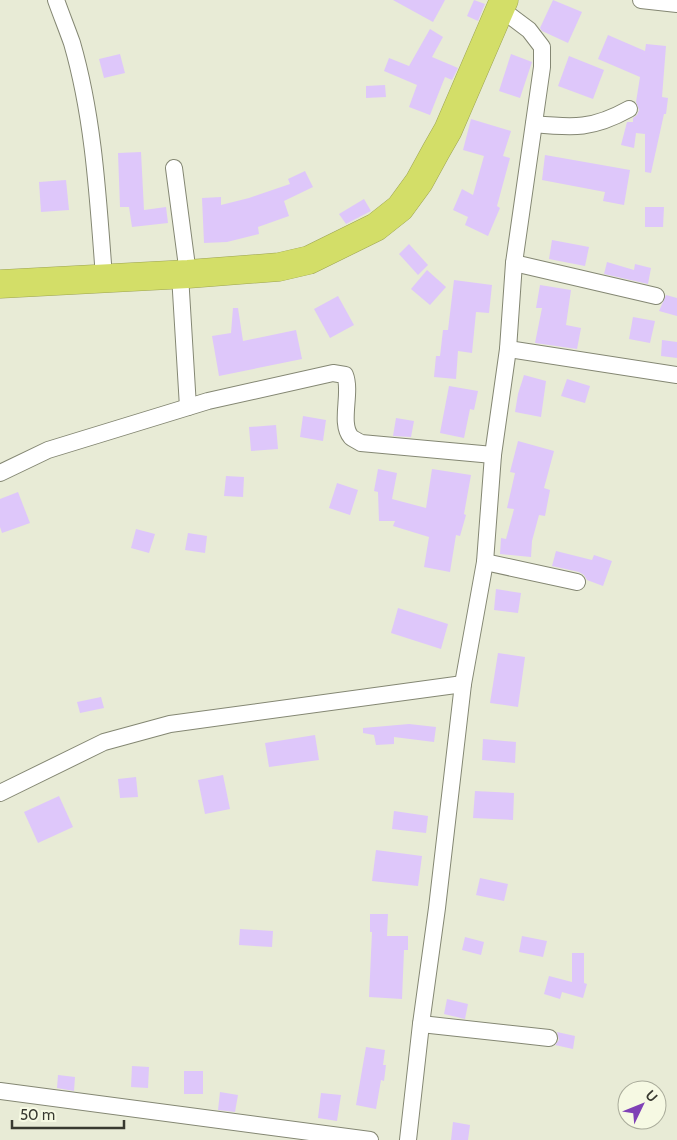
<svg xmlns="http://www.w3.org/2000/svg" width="677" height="1140" font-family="Cabin,sans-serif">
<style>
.building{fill:#dec7fa}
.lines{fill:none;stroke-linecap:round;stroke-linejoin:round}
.street-casing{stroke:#848773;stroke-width:18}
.highway-casing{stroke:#9da454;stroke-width:29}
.street{stroke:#fff;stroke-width:16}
.highway{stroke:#d3de68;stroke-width:28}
</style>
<rect width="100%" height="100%" fill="#e8ebd6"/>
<g class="building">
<path d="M393,0H445L433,22Z"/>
<path d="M474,0L485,4L478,21L467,16Z"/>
<path d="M553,0L582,12L568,43L542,31L540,28Z"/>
<path d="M430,29L443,37L432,57L458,68L452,80L445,77L430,115L409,107L417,85L384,71L389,58L409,66Z"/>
<path d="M608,35L645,51L646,44L666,46L662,97L668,98L666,114H664L651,173L645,172V134L636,133L634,148L621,145L627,122H633V118L637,115L639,110L636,102L640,77L598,59Z"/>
<path d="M120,54L125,73L104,78L99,59Z"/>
<path d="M511,54L532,62L520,98L499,91Z"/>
<path d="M569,56L604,70L593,99L558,86Z"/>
<path d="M385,85L386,97L366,98V86Z"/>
<path d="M471,119L511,131L503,156L510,158L497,206L500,208L488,236L465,225L468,217L453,210L462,189L473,195L484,156L463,150Z"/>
<path d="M141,152L144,210L166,207L168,223L132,227L129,207H120L118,153Z"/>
<path d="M545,155L630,170L624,205L603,201L605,192L542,180Z"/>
<path d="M305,171L313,187L284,201L289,216L258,227L259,234L227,242L204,243L202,198L221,197V205L249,198L290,184L288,179Z"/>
<path d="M66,180L69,210L41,212L39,182Z"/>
<path d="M364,199L371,211L346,224L339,214Z"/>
<path d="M645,207H664L663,227H645Z"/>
<path d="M552,240L589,247L585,266L549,259Z"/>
<path d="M409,244L428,265L418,275L399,254Z"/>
<path d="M607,262L634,270L635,264L651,268L648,284L604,274Z"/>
<path d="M427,270L446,287L430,305L411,289Z"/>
<path d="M454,280L492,285L489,313L476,312L472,353L458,351L456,379L434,377L436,356H440L443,330H448Z"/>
<path d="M540,285L571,290L566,325L581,328L577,349L535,343L542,308H536Z"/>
<path d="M666,295L677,298V316L659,311Z"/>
<path d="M338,296L354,325L330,338L314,309Z"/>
<path d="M233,308H238L243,341L296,330L302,359L219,376L212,336L231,333Z"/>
<path d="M633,317L655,321L650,343L629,339Z"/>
<path d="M662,340L677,342V358L661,356Z"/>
<path d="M524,375L546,381L541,417L515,412L518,394Z"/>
<path d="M567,379L590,386L585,403L561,396Z"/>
<path d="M449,386L478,391L474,410L470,409L464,438L440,433Z"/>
<path d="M303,416L326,420L323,441L300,437Z"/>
<path d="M396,418L414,421L411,437L393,436Z"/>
<path d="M276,425L278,449L251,451L249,427Z"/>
<path d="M518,441L554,451L544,488L550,490L545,516L539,515L532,541L531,557L500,554L501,538L506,539L514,509L507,508L515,473L510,472Z"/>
<path d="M378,469L397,473L392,499L426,508L432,469L471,475L464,514L466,515L460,536L456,535L450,572L424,567L429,537L393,526L395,521H379L378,492L374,491Z"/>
<path d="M226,476L244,477L243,497L224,496Z"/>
<path d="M337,483L358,490L350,515L329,508Z"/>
<path d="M18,492L30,523L2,533L0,527V499Z"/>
<path d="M136,529L155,534L149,553L131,548Z"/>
<path d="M188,533L207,536L205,553L185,550Z"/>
<path d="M556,551L592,560L594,555L612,561L603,586L587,580L584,575L579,572L552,566Z"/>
<path d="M496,589L521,593L518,613L494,610Z"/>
<path d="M398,608L448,624L441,649L391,633Z"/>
<path d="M498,653L525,657L518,707L490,703Z"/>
<path d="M101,697L104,708L80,713L77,702Z"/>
<path d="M409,724L436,727L434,742L394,737V744L376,745L374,735L363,733V728Z"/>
<path d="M315,735L319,760L269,767L265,743Z"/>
<path d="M483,739L516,742L515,763L482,760Z"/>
<path d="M223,775L230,809L205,814L198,780Z"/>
<path d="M136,777L138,797L120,798L118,779Z"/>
<path d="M475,791L514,793L513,820L473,818Z"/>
<path d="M59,796L73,827L38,843L24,812Z"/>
<path d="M394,811L428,816L426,833L392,829Z"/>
<path d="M376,850L422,856L418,886L372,881Z"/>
<path d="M480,878L508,884L504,901L476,895Z"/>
<path d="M370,914H388L387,936H408V950H404L402,999L369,997L372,932H370Z"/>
<path d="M240,929L273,931L272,947L239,945Z"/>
<path d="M522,936L547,941L543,957L519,952Z"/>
<path d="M465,937L484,942L481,955L462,950Z"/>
<path d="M572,953H584V983L587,984L583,998L562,992L560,999L544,994L549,976L572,982Z"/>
<path d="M447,999L468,1004L465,1019L444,1014Z"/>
<path d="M557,1032L575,1036L573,1049L555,1045L559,1040Z"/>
<path d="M366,1047L385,1050L383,1065H386L384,1081L381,1080L376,1109L356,1105Z"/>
<path d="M132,1066L149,1067L148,1088L131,1087Z"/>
<rect x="184" y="1071" width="19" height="23"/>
<path d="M58,1075L75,1077L74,1091L57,1088Z"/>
<path d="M220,1092L238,1095L235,1112L218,1110Z"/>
<path d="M321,1093L341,1095L337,1121L318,1118Z"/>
<path d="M453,1122L470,1125L468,1140H451Z"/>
</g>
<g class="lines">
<defs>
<g id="street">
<path d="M56,0C61,14 67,29 72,43C94,119 98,199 104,277"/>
<path d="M641,0L677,4"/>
<path d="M534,124C574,128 593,129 629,109"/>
<path d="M174,168L188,274"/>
<path d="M514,263L656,296"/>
<path d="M180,275L188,407"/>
<path d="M508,349L677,375"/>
<path d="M0,473L48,450L208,401L333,373L345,375C352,393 339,423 351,437C353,439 358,441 361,443L493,455"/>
<path d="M485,562L577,582"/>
<path d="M0,793L104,742L170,724L463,684"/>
<path d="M421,1024L549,1038"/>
<path d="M0,1091L370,1140"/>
<path d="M408,1140L421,1024L437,908L463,684L485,562L493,455L508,349L514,263L542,67V47L529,30L501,9"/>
</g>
<path id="highway" d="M0,284L188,274L279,267L309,260L376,227L400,208L419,182L436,151L448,130L504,0"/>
</defs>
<use href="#street" class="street-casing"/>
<use href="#highway" class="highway-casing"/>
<use href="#street" class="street"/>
<use href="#highway" class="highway"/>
</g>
<g transform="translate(642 1105) rotate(47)"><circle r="24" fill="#f6f9e3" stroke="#aaac9b"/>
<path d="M0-4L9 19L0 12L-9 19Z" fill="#7f41b6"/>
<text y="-8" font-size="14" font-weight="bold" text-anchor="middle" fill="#383930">U</text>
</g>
<path d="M12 1120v8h112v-8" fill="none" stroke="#383930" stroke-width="2.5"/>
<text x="20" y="1120" font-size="15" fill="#383930" stroke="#f6f9e3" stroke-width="4" paint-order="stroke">50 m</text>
</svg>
